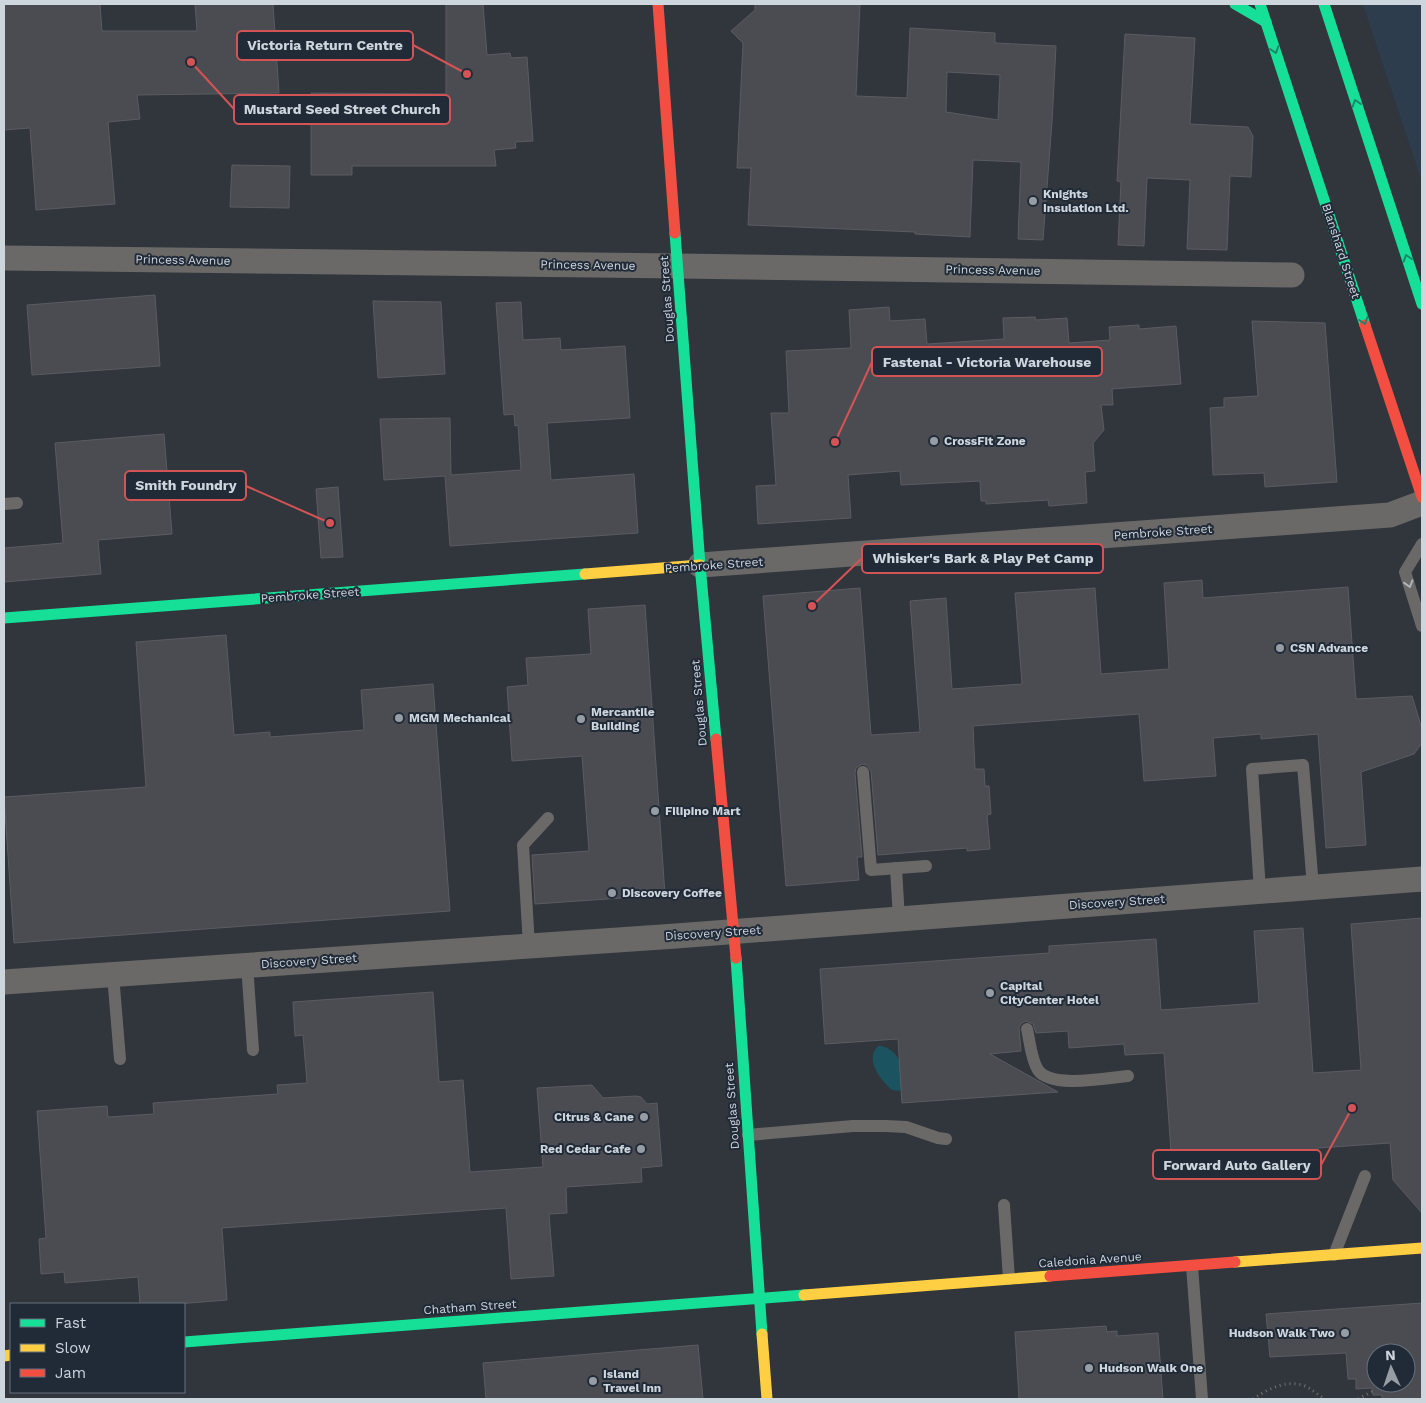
<svg xmlns="http://www.w3.org/2000/svg" width="1426" height="1403" font-family="'Work Sans',sans-serif">
<style>
.built{fill:#2e3d4d}
.water{fill:#1b5360}
.building{fill:#4b4c52;stroke:#5b5c62;fill-rule:evenodd}
.lines{fill:none;stroke-linecap:round;stroke-linejoin:round}
.path{stroke:#717273;stroke-width:3;stroke-dasharray:1 4;stroke-linecap:butt}
.lane{stroke:#6a6968;stroke-width:12}
.street{stroke:#6a6968;stroke-width:25}
.fast{stroke:#16e098;stroke-width:11}
.slow{stroke:#ffcf43;stroke-width:11}
.jam{stroke:#f24e42;stroke-width:11}
.oneway{stroke:#1c8668}
.oneway2{stroke:#afb5ba}
.poi-dot{fill:#969da5;stroke:#212b38;stroke-width:2}
.labels{text-anchor:middle;stroke-width:4;stroke-linejoin:round;paint-order:stroke}
.poi-label{font-size:12px;font-weight:bold;fill:#cdd5dd;stroke:#212b38;text-anchor:start}
.street-label{font-size:12px;fill:#cdd5dd;stroke:#212b38}
.leader{fill:none;stroke:#d45355;stroke-width:2}
.callout-dot{fill:#d45355;stroke:#212b38;stroke-width:2}
.callout{fill:#212b38;stroke:#d45355;stroke-width:2}
.callout-label{font-size:14px;text-anchor:middle;font-weight:bold;fill:#cdd5dd}
</style>
<rect width="100%" height="100%" fill="#30363c"/>
<path class="built" d="M1363,4H1422V182L1374,38Z"/>
<path class="water" d="M878,1046C888,1045 900,1056 901,1066C902,1074 901,1083 901,1091L892,1090C881,1080 864,1060 878,1046Z"/>
<g class="building">
<path d="M4,4H100L102,31H197L195,4H273L279,93L137,95L140,119L108,122L115,204L36,210L30,128L4,130Z"/>
<path d="M446,4H483L487,55L510,53L511,58L527,57L533,141L515,142L516,148L494,150L496,166H352V175H311V93L446,94Z"/>
<path d="M755,4H860L856,96L907,98L910,28L995,33V43L1056,46L1052,122L1043,240L1018,239L1021,162L973,160L970,237L915,234V232L748,225L751,168H737L743,43L731,31L755,10ZM947,72L1000,75L998,120L946,112Z"/>
<path d="M1125,34L1195,38L1190,124L1248,127L1253,136L1251,177L1230,176L1227,250L1187,249L1190,180L1147,178L1144,246L1118,245L1121,182L1117,181Z"/>
<path d="M232,165L290,166L289,208L230,207Z"/>
<path d="M155,295L160,366L32,375L27,305Z"/>
<path d="M373,301L441,302L445,374L378,378Z"/>
<path d="M521,302L523,340L560,338L561,350L625,346L630,418L547,423L551,480L634,474L638,533L450,546L445,476L384,480L380,419L450,418L451,475L521,470L518,425L515,426L514,414L504,415L496,303Z"/>
<path d="M889,307L890,321L925,319L927,344L1004,339L1003,318L1035,317L1036,320L1067,318L1069,343L1110,340L1109,327L1139,325V329L1176,326L1181,384L1112,389L1113,405H1101L1104,430L1093,443L1095,471L1085,472L1087,503L1049,506L1048,500L986,504V501H981L980,481L901,485L900,471L848,475L851,518L758,524L756,486L776,485L771,413H789L786,351L851,348L849,310Z"/>
<path d="M1252,321L1325,323L1337,482L1265,487L1264,473L1213,475L1210,408L1224,407V398L1258,396Z"/>
<path d="M164,434L172,534L98,540L101,574L4,582V548L63,543L55,443Z"/>
<path d="M338,487L343,557L321,558L316,489Z"/>
<path d="M1202,580L1203,598L1348,587L1356,699L1412,696L1422,729V743L1414,754L1361,772L1366,845L1326,848L1318,734L1261,739V734L1213,738L1216,776L1144,781L1139,714L1070,719L973,726L975,769H984L985,786H989L991,814L987,815L990,849L967,851V848L878,855L871,771L867,765L862,764L856,768L855,773L862,857H857L859,880L786,886L763,596L860,588L871,735L920,732L910,601L946,598L952,689L1022,684L1015,593L1095,588L1101,674L1169,669L1164,583Z"/>
<path d="M645,605L665,895L535,904L532,855L589,851L582,756L512,761L507,687L528,685L526,658L591,654L588,609Z"/>
<path d="M226,635L234,735L270,732V737L364,730L361,690L433,684L450,911L14,943L4,797L146,787L136,642Z"/>
<path d="M1422,918V1213L1393,1180L1390,1143L1318,1148L1319,1162L1176,1172L1175,1166H1172L1164,1053L1125,1055L1124,1044L1069,1048L1068,1031L1036,1033L1033,1024L1026,1021L1022,1023L1019,1027L1021,1051L990,1054L1058,1092L902,1103L898,1039L825,1044L820,969L1049,953V946L1156,939L1161,1010L1259,1003L1254,931L1303,928L1313,1073L1361,1070L1351,924Z"/>
<path d="M433,992L439,1082L463,1080L470,1172L543,1167L537,1088L592,1085L603,1098L636,1096L641,1097L647,1104L657,1103L662,1166L641,1168L642,1182L566,1187L567,1213L549,1214L554,1276L511,1279L506,1208L222,1228L227,1300L177,1304H140L138,1277L65,1283L64,1272L41,1274L39,1239L46,1238L37,1111L107,1106L108,1117L154,1114L153,1103L278,1094L277,1085L307,1083L303,1035L295,1036L293,1002Z"/>
<path d="M1422,1303V1399H1382V1395H1373L1372,1388L1356,1389V1379H1348L1346,1353L1270,1357L1266,1314ZM1376,1353H1406V1383H1376Z"/>
<path d="M1106,1326L1107,1332L1117,1331V1336L1158,1333L1163,1399H1019L1015,1332Z"/>
<path d="M698,1345L703,1399H486L483,1363Z"/>
</g>
<g class="lines">
<g class="path">
<path d="M1253,1399C1268,1389 1286,1379 1305,1386C1312,1389 1318,1395 1325,1399"/>
<path d="M1358,1399L1373,1391"/>
</g>
<g class="lane">
<path d="M4,504L17,503"/>
<path d="M1422,544L1405,572L1422,626"/>
<path d="M863,772L871,870L926,866"/>
<path d="M896,868L899,919"/>
<path d="M1260,891L1252,769L1303,765L1313,887"/>
<path d="M529,946L523,845L548,818"/>
<path d="M247,965L253,1050"/>
<path d="M113,975L120,1059"/>
<path d="M1027,1029C1030,1042 1031,1059 1038,1070C1051,1089 1106,1078 1128,1076"/>
<path d="M748,1135L853,1126H886L906,1127L938,1138L946,1139"/>
<path d="M1004,1205L1009,1279"/>
<path d="M1334,1255L1365,1176"/>
<path d="M1192,1266L1202,1399"/>
</g>
<g class="street">
<path d="M4,258L679,266L1292,275"/>
<path d="M700,565L1390,515L1422,503"/>
<path d="M4,982L676,936L1422,879"/>
</g>
<g class="fast">
<path d="M1235,4L1266,22"/>
<path d="M1260,4L1365,325"/>
<path d="M1324,4L1422,304"/>
<path d="M675,233L700,565L716,739"/>
<path d="M4,618L585,574"/>
<path d="M736,958L762,1334"/>
<path d="M184,1342L804,1295"/>
</g>
<g class="slow">
<path d="M585,574L700,565"/>
<path d="M1235,1262L1422,1248"/>
<path d="M804,1295L1050,1276"/>
<path d="M762,1334L767,1399"/>
<path d="M4,1356L11,1355"/>
</g>
<g class="jam">
<path d="M658,4L675,233"/>
<path d="M1365,325L1422,497"/>
<path d="M716,739L736,958"/>
<path d="M1050,1276L1235,1262"/>
</g>
</g>
<defs><path id="oneway-chevron" d="M-2-3.5L2.5 0L-2 3.5" fill="none" stroke-width="1.6" stroke-linecap="round" stroke-linejoin="round" transform="scale(1.25)"/></defs>
<g class="oneway">
<use href="#oneway-chevron" transform="translate(1275 50) rotate(72)"/>
<use href="#oneway-chevron" transform="translate(1356 103) rotate(-108)"/>
<use href="#oneway-chevron" transform="translate(1407 258) rotate(-108)"/>
<use href="#oneway-chevron" transform="translate(1364 321) rotate(72)"/>
</g>
<use class="oneway2" href="#oneway-chevron" transform="translate(1409 584) rotate(73)"/>
<g class="poi-dot">
<circle cx="1033" cy="201" r="5"/>
<circle cx="934" cy="441" r="5"/>
<circle cx="1280" cy="648" r="5"/>
<circle cx="399" cy="718" r="5"/>
<circle cx="581" cy="719" r="5"/>
<circle cx="655" cy="811" r="5"/>
<circle cx="612" cy="893" r="5"/>
<circle cx="990" cy="993" r="5"/>
<circle cx="644" cy="1117" r="5"/>
<circle cx="641" cy="1149" r="5"/>
<circle cx="1345" cy="1333" r="5"/>
<circle cx="1089" cy="1368" r="5"/>
<circle cx="593" cy="1381" r="5"/>
</g>
<g class="labels">
<g class="poi-label">
<text x="1043" y="198">Knights<tspan x="1043" dy="14">Insulation Ltd.</tspan></text>
<text x="944" y="445">CrossFit Zone</text>
<text x="1290" y="652">CSN Advance</text>
<text x="591" y="716">Mercantile<tspan x="591" dy="14">Building</tspan></text>
<text x="409" y="722">MGM Mechanical</text>
<text x="665" y="815">Filipino Mart</text>
<text x="622" y="897">Discovery Coffee</text>
<text x="1000" y="990">Capital<tspan x="1000" dy="14">CityCenter Hotel</tspan></text>
<text x="634" y="1121" text-anchor="end">Citrus &amp; Cane</text>
<text x="631" y="1153" text-anchor="end">Red Cedar Cafe</text>
<text x="1335" y="1337" text-anchor="end">Hudson Walk Two</text>
<text x="1099" y="1372">Hudson Walk One</text>
<text x="603" y="1378">Island<tspan x="603" dy="14">Travel Inn</tspan></text>
</g>
<g class="street-label">
<text transform="translate(1341 251) rotate(72)" y="4">Blanshard Street</text>
<text transform="translate(183 260) rotate(1)" y="4">Princess Avenue</text>
<text transform="translate(588 265) rotate(1)" y="4">Princess Avenue</text>
<text transform="translate(993 270) rotate(1)" y="4">Princess Avenue</text>
<text transform="translate(667 299) rotate(-94)" y="4">Douglas Street</text>
<text transform="translate(1163 532) rotate(-4)" y="4">Pembroke Street</text>
<text transform="translate(714 565) rotate(-4)" y="4">Pembroke Street</text>
<text transform="translate(310 595) rotate(-4)" y="4">Pembroke Street</text>
<text transform="translate(699 703) rotate(-95)" y="4">Douglas Street</text>
<text transform="translate(1117 902) rotate(-4)" y="4">Discovery Street</text>
<text transform="translate(713 933) rotate(-4)" y="4">Discovery Street</text>
<text transform="translate(309 961) rotate(-4)" y="4">Discovery Street</text>
<text transform="translate(732 1106) rotate(-94)" y="4">Douglas Street</text>
<text transform="translate(1090 1260) rotate(-4)" y="4">Caledonia Avenue</text>
<text transform="translate(470 1307) rotate(-4)" y="4">Chatham Street</text>
</g>
</g>
<path class="leader" d="M467 74L413 45M191 62L234 109M835 442L872 362M330 523L246 486M812 606L862 558M1352 1108L1321 1165"/>
<g class="callout-dot">
<circle cx="467" cy="74" r="5"/>
<circle cx="191" cy="62" r="5"/>
<circle cx="835" cy="442" r="5"/>
<circle cx="330" cy="523" r="5"/>
<circle cx="812" cy="606" r="5"/>
<circle cx="1352" cy="1108" r="5"/>
</g>
<g class="callout">
<rect x="237" y="31" width="176" height="29" rx="5"/>
<rect x="234" y="95" width="216" height="29" rx="5"/>
<rect x="872" y="347" width="230" height="29" rx="5"/>
<rect x="125" y="471" width="121" height="29" rx="5"/>
<rect x="862" y="544" width="241" height="29" rx="5"/>
<rect x="1153" y="1150" width="168" height="29" rx="5"/>
</g>
<g class="callout-label">
<text x="325" y="50">Victoria Return Centre</text>
<text x="342" y="114">Mustard Seed Street Church</text>
<text x="987" y="367">Fastenal - Victoria Warehouse</text>
<text x="186" y="490">Smith Foundry</text>
<text x="983" y="563">Whisker's Bark &amp; Play Pet Camp</text>
<text x="1237" y="1170">Forward Auto Gallery</text>
</g>
<rect width="1426" height="1403" fill="none" stroke="#cdd5dd" stroke-width="10"/>
<rect x="10" y="1303" width="175" height="90" fill="#212b38" stroke="#666f7a"/>
<rect x="20" y="1319" width="25" height="8" fill="#16e098" stroke="#666f7a"/>
<text x="55" y="1328" font-size="15" fill="#cdd5dd">Fast</text>
<rect x="20" y="1344" width="25" height="8" fill="#ffcf43" stroke="#666f7a"/>
<text x="55" y="1353" font-size="15" fill="#cdd5dd">Slow</text>
<rect x="20" y="1369" width="25" height="8" fill="#f24e42" stroke="#666f7a"/>
<text x="55" y="1378" font-size="15" fill="#cdd5dd">Jam</text>
<g transform="translate(1391 1368) rotate(357)"><circle r="24" fill="#212b38" stroke="#666f7a"/>
<path d="M0-4L9 19L0 12L-9 19Z" fill="#969da5"/>
<text y="-8" font-size="14" font-weight="bold" text-anchor="middle" fill="#cdd5dd">N</text>
</g>
</svg>
